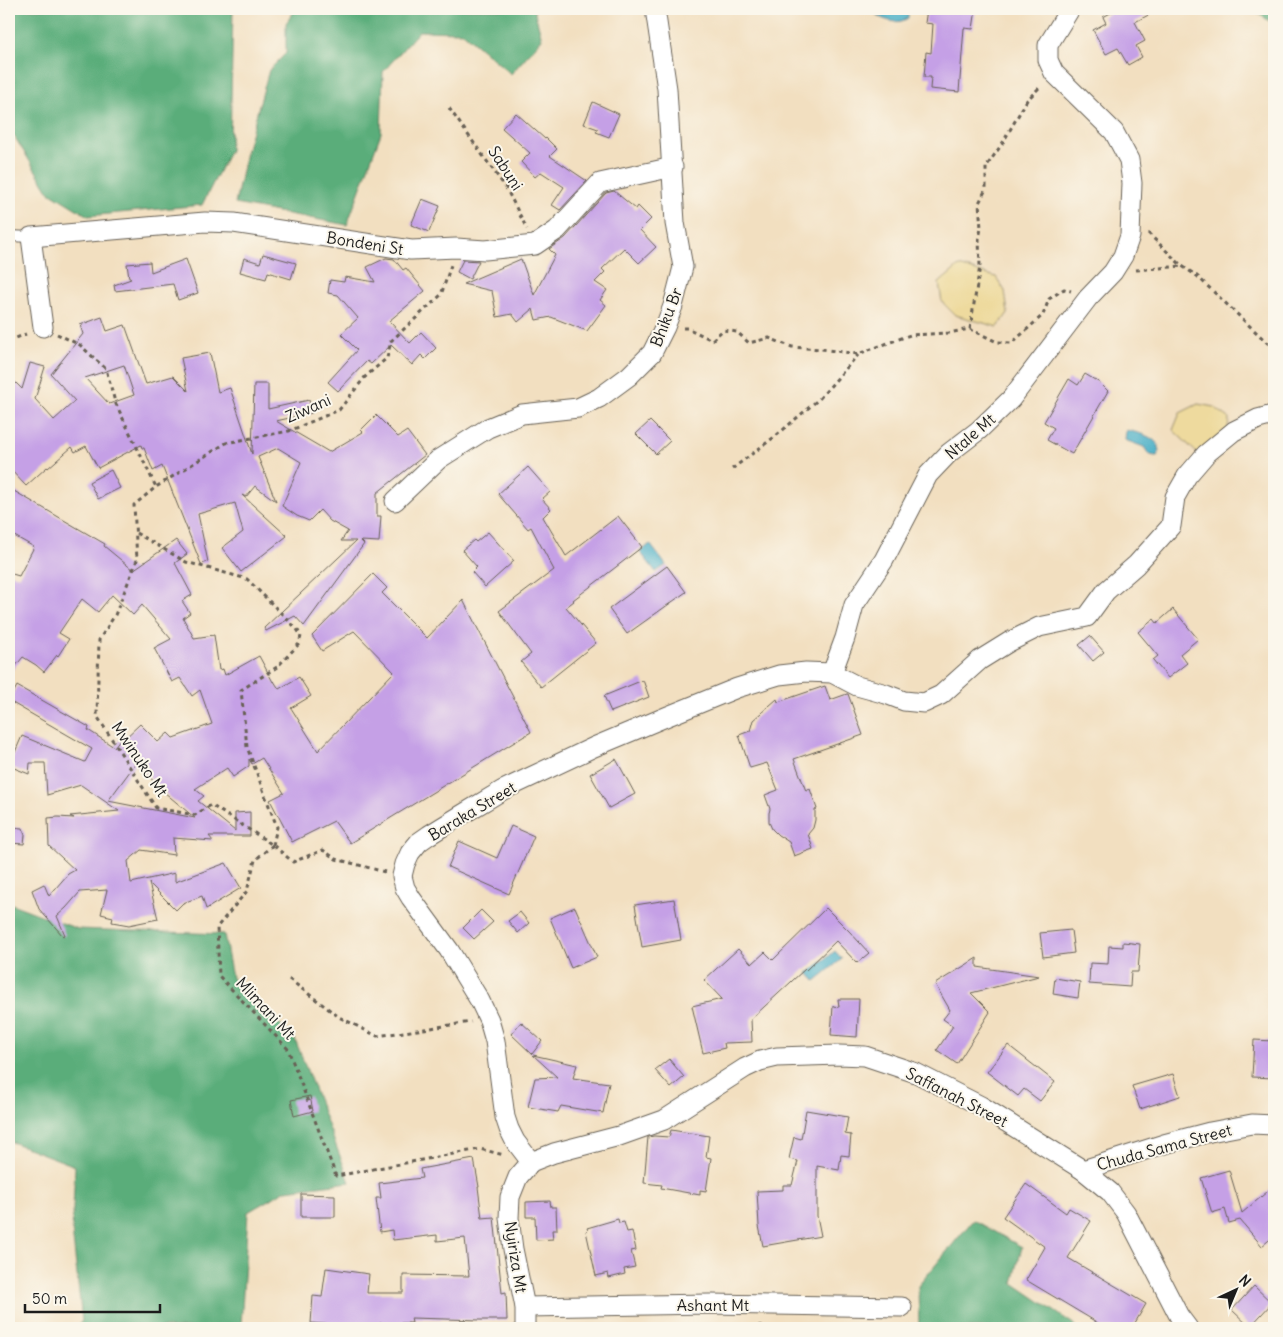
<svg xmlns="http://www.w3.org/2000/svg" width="1283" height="1337" font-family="Delius,sans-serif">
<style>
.forest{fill:#5aad7a;stroke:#3b644b}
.sand{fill:#eeda9e;stroke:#857b5d}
.water{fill:#47aec6;stroke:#326571}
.building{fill:#c5a0e6;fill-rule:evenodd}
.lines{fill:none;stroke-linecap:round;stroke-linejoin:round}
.service-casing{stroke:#676055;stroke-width:12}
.minor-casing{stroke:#676055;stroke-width:21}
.path{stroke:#676055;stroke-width:3;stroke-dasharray:4 4;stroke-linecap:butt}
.service{stroke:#fff;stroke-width:10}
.minor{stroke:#fff;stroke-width:19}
.labels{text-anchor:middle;stroke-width:4;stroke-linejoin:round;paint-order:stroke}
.street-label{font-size:16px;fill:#1c1c1c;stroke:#fbf7ec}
</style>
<rect width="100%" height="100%" fill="#fbf7ec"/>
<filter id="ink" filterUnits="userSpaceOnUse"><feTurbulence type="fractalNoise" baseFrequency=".02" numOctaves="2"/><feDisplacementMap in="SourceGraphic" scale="10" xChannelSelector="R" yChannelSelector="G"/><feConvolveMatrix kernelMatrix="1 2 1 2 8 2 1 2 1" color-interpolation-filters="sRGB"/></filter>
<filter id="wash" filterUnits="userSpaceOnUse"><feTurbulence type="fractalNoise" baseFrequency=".0096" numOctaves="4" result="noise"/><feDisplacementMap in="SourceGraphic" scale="20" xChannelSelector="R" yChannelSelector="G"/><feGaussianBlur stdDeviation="1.12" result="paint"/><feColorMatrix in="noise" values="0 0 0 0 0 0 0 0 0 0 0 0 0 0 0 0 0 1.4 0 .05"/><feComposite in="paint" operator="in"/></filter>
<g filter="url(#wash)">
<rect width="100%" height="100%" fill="#f2dfc0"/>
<g class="forest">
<path d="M9,9H233L230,150L202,205L88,216L49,192L9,128Z"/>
<path d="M296,9H534L542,39L511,74L462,32L419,31L383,72L381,133L347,225L235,204L246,152L269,70L286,53V23Z"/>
<path d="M1252,9H1274V23H1272Z"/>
<path d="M9,903L78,929L224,934L232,978L295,1039L350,1182L286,1190L248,1212L241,1326L268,1328H75L82,1321L72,1230L75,1166L9,1141Z"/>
<path d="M973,1220L1022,1247L1013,1283L1075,1325L1074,1328H919L918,1286Z"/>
</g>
<g class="sand">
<path d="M959,266L996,277L1005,291L1008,313L998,327L955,315L942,302L939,283Z"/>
<path d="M1198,404L1214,407L1229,418L1228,428L1198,454L1173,430L1180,413Z"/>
</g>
<g class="water">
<path d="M879,9C888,9 901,8 908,14V18C897,25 888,21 877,16V12Z"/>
<path d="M1126,430C1138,433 1158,436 1160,451L1157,456C1149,456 1148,453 1144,447L1125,440Z"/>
<path d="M650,544L666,565L656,572L640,552Z"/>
<path d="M835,951L842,959L815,981L808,973Z"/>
</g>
<g id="blocks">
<g class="building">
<path d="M927,9H976L973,29L964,28L959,92L930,89L931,77H924L926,52L931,53L933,24L925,23Z"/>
<path d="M1118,9H1160L1135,22L1145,41L1136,46L1142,57L1128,65L1118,48L1106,54L1093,30L1106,23L1103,17Z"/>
<path d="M593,102L619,114L609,137L596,132L598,129L584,124Z"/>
<path d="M516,113L545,139L546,138L557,149L550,156L587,181L560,210L552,205L564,187L541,172L535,177L521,162L530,153L502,128Z"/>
<path d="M614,191L636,209L638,206L651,219L640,230L656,247L639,263L624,248L602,269L605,272L595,282L607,290L600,300L606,305L587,331L551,317L536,320L533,309L518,322L512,314L497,317L492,291L463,284L521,259L534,295L555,255L549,249L565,238L606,193Z"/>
<path d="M422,199L440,206L429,232L411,225Z"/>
<path d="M263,254L296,263L291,279L268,272L266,279L240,272L244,258L260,263Z"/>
<path d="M386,258L394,259L403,270L406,268L425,291L389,321L410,343L421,332L436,348L425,359L421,355L412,365L391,345L371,364L367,361L338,391L328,382L357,350L341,334L358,318L338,295L328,293L330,280L344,282L345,277L375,282L367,267Z"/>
<path d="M186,259L198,293L178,300L173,284L115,291L114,285L131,279V278H129L127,264L150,262L151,272Z"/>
<path d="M463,260L479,261L470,279L457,272Z"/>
<path d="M102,317L107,331L125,325L146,384L173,376L188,391L181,358L210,353L218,392L230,388L252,454L254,384H268V409L309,400L312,413L276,421L329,452L363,432L361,430L376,415L398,437L407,431L425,455L377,493V516H381L379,542L361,541L364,544L304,626L295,616L266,631L264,628L356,541H341L348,531L330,521L320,510L309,521L297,516L282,506L301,462L278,448L258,457L276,501L255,486L246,497L242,495L287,536L241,572L222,548L243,532L235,503L198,514L208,562L201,564L162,466L153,471L144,448H142L141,445L98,468L86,446L75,452L72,447L48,468L47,467L26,486L9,468V376L22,389L30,363L45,367L35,399L54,420L75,401L51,374L83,334L80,325ZM124,365L134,395L109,404L85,378Z"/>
<path d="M1085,374L1100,383L1108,391L1072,454L1047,440L1054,428L1044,422L1069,379L1078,385Z"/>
<path d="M650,421L670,441L656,454L636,434Z"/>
<path d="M528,467L550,492L542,499L551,509L543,517L566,556L618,516L642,547L573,600L574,601L566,607L596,643L541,687L521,662L531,654L499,611L554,570L531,527L528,529L498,494Z"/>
<path d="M111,470L120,488L98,499L89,482Z"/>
<path d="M14,491L105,544L104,546L133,570L176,540L187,554L175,563L192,595L182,601L190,613L183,618L194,638L214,635L219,670L223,669L225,675L259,656L273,682L274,681L279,689L299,677L311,696L291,708L318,751L394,672L354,631L322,651L312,636L373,574L387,588L382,593L427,638L463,600L531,732L350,843L334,821L292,842L270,800L284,793L262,758L252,764L249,759V766L233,777L227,768L195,789L204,796L198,801L235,831V813L250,812V836H209L213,841L173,838L174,855L141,850L128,861L131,883L175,873V882L226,863L241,888L206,909L202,896L183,903L176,910L149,883L158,919L129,925L112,922L113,917L101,914L107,890L80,892L66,908L57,916L65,935L63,936L39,909L32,890L44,884L49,896L68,874L75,870L49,846L48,818L58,817L74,818L70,816L119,811L81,785L47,795L45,763H30L29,774L9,766L22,736L85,762L92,749L9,701L17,686L89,727L88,730L114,747L121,738L123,740L140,724L158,742L168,733L173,738L212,724L200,690L192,696L180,678L172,682L154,648L171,639L142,605L133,615L112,595L98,612L82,599L59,633L69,639L58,656L57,655L44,672L36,665L23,657L9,674V573L19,576L34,547L9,533V500ZM136,763L164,792L195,818L108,801Z"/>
<path d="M488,532L514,561L485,587L472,572L477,567L462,550L474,540L476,542Z"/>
<path d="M667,566L686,592L627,634L609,609Z"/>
<path d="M1173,609L1198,639L1180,654L1187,663L1168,678L1153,660L1158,656L1138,632L1154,619L1157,623Z"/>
<path d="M1090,636L1104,652L1093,661L1079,645Z"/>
<path d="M643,680L649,697L611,712L604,696Z"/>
<path d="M825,686L830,700L847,694H848L863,735L794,759L806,791L810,789L817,809L815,810V820L813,828L808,834L813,849L794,856L789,842L778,835L772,829L769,822V813L770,809L765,795L778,790L767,763L750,768L739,735L750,731L753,720L777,699L778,702Z"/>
<path d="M616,759L635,794L609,808L590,774Z"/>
<path d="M511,826L534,836L509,894L448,867L459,841L497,858Z"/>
<path d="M9,827L22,828L25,835L24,844L9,843Z"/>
<path d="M674,899L681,940L642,947L635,905Z"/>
<path d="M575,907L597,957L571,968L550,918Z"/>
<path d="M826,908L850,932L869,953L857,963L836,941L806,970L805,969L751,1019L752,1042L724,1043L725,1048L703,1053L692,1006L722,999L704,980L738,949L752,964L765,952L773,960Z"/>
<path d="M481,910L493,922L474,939L463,928Z"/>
<path d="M520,912L529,923L518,933L508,921Z"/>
<path d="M1071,930L1074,953L1043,957L1040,933Z"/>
<path d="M1123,942L1140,944L1138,972H1131L1130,987L1089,984L1090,963L1108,964L1109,946L1123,947Z"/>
<path d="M977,958V967L1039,976L971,993L990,1012L957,1064L937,1050L953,1026L943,1019L950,1010L935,984Z"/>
<path d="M1055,978L1080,982L1078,998L1053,994Z"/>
<path d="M838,999H859L857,1037L831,1035L833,1006L839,1007Z"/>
<path d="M521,1022L542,1041L532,1054L511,1034Z"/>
<path d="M1254,1040L1274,1041V1078L1252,1077Z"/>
<path d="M1008,1045L1055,1082L1040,1101L1024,1089L1018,1096L987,1072Z"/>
<path d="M533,1055L577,1065L573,1078L609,1083L603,1113L561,1106L558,1112L528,1107L535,1078L557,1077Z"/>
<path d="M669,1059L684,1077L671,1088L655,1070Z"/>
<path d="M1173,1074L1180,1096L1140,1109L1132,1086Z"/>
<path d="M310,1096L313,1111L294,1116L291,1100Z"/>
<path d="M806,1110L848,1117L845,1134L851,1135L849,1156L841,1155L839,1170L817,1166V1216L821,1236L763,1246L759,1226L757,1191L783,1190V1185H792L798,1161L789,1159L794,1137L801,1139Z"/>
<path d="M671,1130L709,1136L706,1157L711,1158L706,1191L700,1190V1195L661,1188L662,1185L644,1183L648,1137L654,1136L669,1137Z"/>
<path d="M474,1159L479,1187H478L482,1218L494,1217L502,1293L506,1292L507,1320H480L411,1318L412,1323H380V1326L369,1325V1327H359L311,1323L313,1296L322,1297L326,1268L369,1274L367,1293H403V1275L469,1276L465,1238L437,1241V1235L393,1240L392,1230L380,1232L376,1198H381L379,1183L422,1178L420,1169Z"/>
<path d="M1229,1170L1242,1213L1274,1186V1236L1262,1246L1240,1220L1229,1223L1225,1209L1212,1213L1201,1178Z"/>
<path d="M1026,1184L1066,1213L1069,1208L1091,1221L1068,1258L1146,1304L1132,1328H1095L1098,1323L1026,1280L1045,1247L1003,1217Z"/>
<path d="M301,1194L335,1195V1217H301Z"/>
<path d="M550,1201L551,1207H556L557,1230H552L553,1239L536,1240L535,1217H526V1202Z"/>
<path d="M618,1219L619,1223L624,1222L627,1232L632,1231L636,1250L631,1251L635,1267L624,1269L625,1274L609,1278L608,1273L596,1276L586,1231L588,1230L587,1228Z"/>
<path d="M1254,1286L1272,1303L1250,1327L1232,1310Z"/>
</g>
</g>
</g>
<g filter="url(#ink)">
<use href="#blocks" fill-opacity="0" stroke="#676055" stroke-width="1"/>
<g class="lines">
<defs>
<path id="service" d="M9,236L31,237"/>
<g id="minor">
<path d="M43,327L31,237L205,222L234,223L411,250L456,248L485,250L535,245L557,230L600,183L673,167"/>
<path d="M395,501L439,459L488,428L522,414L578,408L599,398L629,376L652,353L665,327L673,306L683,267L675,223L667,89L655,9"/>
<path d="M832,673L845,638L854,605L884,560L928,475L949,453L979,430L1011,399L1088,298L1113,272L1123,256L1130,236L1132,183L1129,160L1114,132L1054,73L1048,60V45L1070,9"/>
<path d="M531,1162L515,1141L509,1129L505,1117L495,1041L489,1020L480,1001L449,950L411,898L405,888L402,876L405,864L410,853L419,842L429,835L463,814L503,790L594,747L668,716L737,688L779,675L806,672L832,673L857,686L886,694L904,701L924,703L941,695L980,660L1009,642L1039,627L1087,617L1106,591L1136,565L1171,526L1175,497L1187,476L1206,454L1234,431L1258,419L1273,415"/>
<path d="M1083,1170L1164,1144L1210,1132L1252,1124L1274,1125"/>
<path d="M525,1307L710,1304L902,1307"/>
<path d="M525,1328V1307L513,1249L509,1218L510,1197L518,1177L531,1162L554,1153L619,1136L664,1120L745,1068L760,1061L777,1057L839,1055L865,1056L916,1073L981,1106L1083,1170L1110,1192L1126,1213L1179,1316L1188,1328"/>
</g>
</defs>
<use href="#service" class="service-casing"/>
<use href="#minor" class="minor-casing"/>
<g class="path">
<path d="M449,108L506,188L527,229"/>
<path d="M1148,233L1182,266L1197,276L1274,349"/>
<path d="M1136,270L1182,266"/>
<path d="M683,328H687L712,340L723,330L737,332L749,343L769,338L792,347L821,349L858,354L910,335L949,333L970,329L997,342L1012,343L1043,315L1049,299L1064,289L1071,291"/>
<path d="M970,329L980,266L979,239L981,228L979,203L986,189V167L1002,144L1027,100L1041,86"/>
<path d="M57,334L80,345L106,369L115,402L156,487"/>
<path d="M9,341L26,334"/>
<path d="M1273,433L1274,443"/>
<path d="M732,469L777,435L820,398L858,355"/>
<path d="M136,533L186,562L247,579L297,629L301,636L299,644L277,667L241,690L247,747L277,827L273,845"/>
<path d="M273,845L255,860L247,891L217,927L219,976L288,1049L336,1176L480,1149L504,1155"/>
<path d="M385,872L336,859L323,850L293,862L273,845L211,805L195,815L156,808L97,716L99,640L115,615L137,560L134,505L156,487L226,443L289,431L339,410L365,377L387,358L391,341L441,295L451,265"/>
<path d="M289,979L339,1017L377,1036L471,1022"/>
<path d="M760,1328V1321"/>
</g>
<use href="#service" class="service"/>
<use href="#minor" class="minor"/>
</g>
</g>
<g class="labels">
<g class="street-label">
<text transform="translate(506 168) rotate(57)" y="6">Sabuni</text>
<text transform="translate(365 243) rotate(9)" y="6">Bondeni St</text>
<text transform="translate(666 317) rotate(-69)" y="6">Bhiku Br</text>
<text transform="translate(308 408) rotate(-24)" y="6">Ziwani</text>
<text transform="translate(970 436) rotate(-41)" y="6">Ntale Mt</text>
<text transform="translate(140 759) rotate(56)" y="6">Mwinuko Mt</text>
<text transform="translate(472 811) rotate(-31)" y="6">Baraka Street</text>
<text transform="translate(266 1008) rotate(47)" y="6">Mlimani Mt</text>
<text transform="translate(957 1097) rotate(27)" y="6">Saffanah Street</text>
<text transform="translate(1164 1147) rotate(-15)" y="6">Chuda Sama Street</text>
<text transform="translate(516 1257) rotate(81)" y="6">Nyiriza Mt</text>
<text x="713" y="1311">Ashant Mt</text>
</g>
</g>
<rect width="1283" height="1337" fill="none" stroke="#fbf7ec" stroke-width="30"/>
<g transform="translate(1236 1290) rotate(44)" stroke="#fbf7ec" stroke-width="4" paint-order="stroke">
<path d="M0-4L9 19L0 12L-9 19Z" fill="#1c1c1c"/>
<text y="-8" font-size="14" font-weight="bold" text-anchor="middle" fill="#1c1c1c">N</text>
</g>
<path d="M25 1304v8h135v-8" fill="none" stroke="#1c1c1c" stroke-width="2.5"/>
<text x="32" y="1304" font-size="15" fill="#1c1c1c" stroke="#fbf7ec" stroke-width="4" paint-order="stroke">50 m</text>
</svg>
